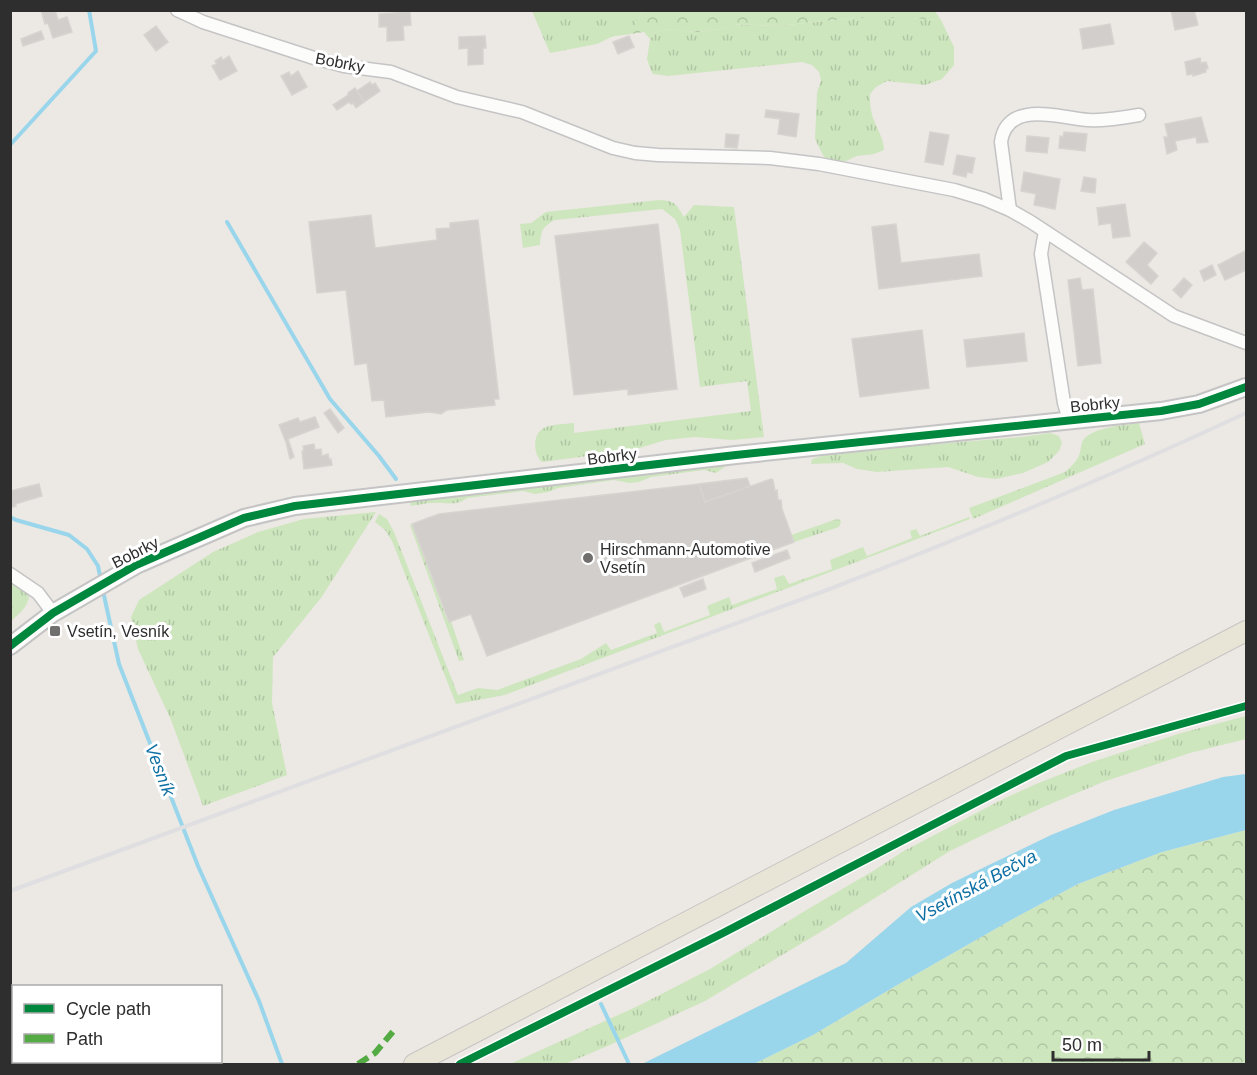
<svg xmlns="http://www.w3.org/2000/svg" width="1257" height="1075" font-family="Arial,sans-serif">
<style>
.grass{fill:url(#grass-tufts)}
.forest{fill:url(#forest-crowns)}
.water{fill:#99d6ec}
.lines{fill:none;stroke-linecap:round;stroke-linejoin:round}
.stream{stroke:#99d6ec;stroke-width:4}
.building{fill:#d1cecb;stroke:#d7d4d0;stroke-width:1.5}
.minor-casing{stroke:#c5c4c5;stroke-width:15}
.tertiary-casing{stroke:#c5c4c5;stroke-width:20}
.primary-casing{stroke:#c6c5c4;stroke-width:22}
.minor{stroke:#fcfcfb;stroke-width:12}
.tertiary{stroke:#fcfcfb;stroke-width:16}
.primary{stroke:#e8e4d6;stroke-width:20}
.rail{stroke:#dfdfe1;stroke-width:4}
.quiet{stroke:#54ab44;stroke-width:6;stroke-dasharray:12 6;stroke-linecap:butt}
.cycleway-casing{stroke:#fff;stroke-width:11}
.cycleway{stroke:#00873e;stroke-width:8}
.poi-dot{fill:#706f6e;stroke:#fff;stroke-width:2}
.labels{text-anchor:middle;stroke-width:6;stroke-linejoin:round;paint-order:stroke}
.street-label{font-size:16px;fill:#2e2e2e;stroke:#fff}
.poi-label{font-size:16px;fill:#2e2e2e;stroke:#fff;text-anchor:start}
.water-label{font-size:18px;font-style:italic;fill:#0d6fa3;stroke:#fff}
</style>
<defs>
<pattern id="grass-tufts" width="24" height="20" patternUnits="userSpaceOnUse" patternTransform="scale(1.5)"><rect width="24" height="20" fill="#cee6be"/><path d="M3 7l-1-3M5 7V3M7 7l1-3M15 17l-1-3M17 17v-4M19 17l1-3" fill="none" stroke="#b1c6a4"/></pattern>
<pattern id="forest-crowns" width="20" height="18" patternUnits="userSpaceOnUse" patternTransform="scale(1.5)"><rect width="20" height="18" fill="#cee6be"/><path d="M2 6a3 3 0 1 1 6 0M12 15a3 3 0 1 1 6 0" fill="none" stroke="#b1c6a4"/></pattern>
</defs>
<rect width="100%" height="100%" fill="#ece8e4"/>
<g class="grass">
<path d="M532,11H643L634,26L597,44L550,53Z"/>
<path d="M855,18H910L941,20L954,47V65L942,79L925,85L887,81L876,87L870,94C870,99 870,105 871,110C873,124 884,136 884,150L874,154L857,156L846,161L835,163L824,157L815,139L817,93L821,80L819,72L812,65L802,62L668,76L653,74L650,68L647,59L650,39L655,33L662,29L698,32L720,29L733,24L777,26Z"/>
<path d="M659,200C676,201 676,204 684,217L694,205L734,207L764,437L732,440L695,437L666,440L633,450L542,462C533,454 532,434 544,428C550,424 566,424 574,423V433L751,411L747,381L700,387L680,230L675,219L662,209L555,220C542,227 541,231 540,245L523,248L520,224L531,223L546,212Z"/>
<path d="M1139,423L1145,444L973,519L969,508L1065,472C1072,466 1077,461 1080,453C1081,449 1081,442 1084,439C1094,427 1125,425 1139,423Z"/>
<path d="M1050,433L1059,436L1062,443L1059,451L1048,462L1023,473L996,479L978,477L948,467L877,472L857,469L843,463L811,464L812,459L850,448L925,445L1021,437Z"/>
<path d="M729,464L716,473L704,470L651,477L639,482L629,483L614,480L558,488L548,492L535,494L523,491L467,498C455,507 445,502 432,503C425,503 418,505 411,506L409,499Z"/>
<path d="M376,512L321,598L273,657L272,703L287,775L203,806L171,720L138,649L131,617L139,600L213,552L258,532L304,519Z"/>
<path d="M379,514L387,519L394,532L458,695L478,688L497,690L581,659L606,643L611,650L657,633L654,625L660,622L664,632L710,615L707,606L729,597L732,605L777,589L774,578L784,575L789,584L832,569L830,560L863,547L867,556L912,538L910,531L916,529L920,536L969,517L970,519L505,695L456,704L392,541L385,530L375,522Z"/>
<path d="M837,519L840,520L841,522L839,527L794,542L791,535Z"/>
<path d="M412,524L448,622L451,621L464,660L459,661L410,525Z"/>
<path d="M10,580L24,590L29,597C27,608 19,614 11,621Z"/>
<path d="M1246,716V739L1190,753L1103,782L1048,805L983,835L950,851L824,930L705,1001L610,1045L565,1064H510L638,1006L710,969L808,909L873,871L902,852L1003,799L1036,784L1092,762L1181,733Z"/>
</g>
<g class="forest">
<path d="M934,10L941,20L910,18H855L777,26L734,24L720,29L698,32L662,29L655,33L650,39L644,32L609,37L634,26L643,11Z"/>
<path d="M1246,830V1064H754L813,1035L899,984L1011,920L1078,884L1162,852Z"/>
</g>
<path class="water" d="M1246,774V830L1162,852L1078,884L1011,920L899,984L813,1035L754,1064H642L846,963L911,907L952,883L993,863L1051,835L1114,810L1223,777Z"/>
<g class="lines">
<g class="stream">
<path d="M10,145L96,51L89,10"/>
<path d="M227,222L330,399L379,456L396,479"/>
<path d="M10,517L16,520L69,535L87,549L98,566L101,581"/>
<path d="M103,591L119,664L198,866L259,1001L282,1064"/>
<path d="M601,1004L629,1064"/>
</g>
</g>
<g class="building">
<path d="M41,10H55L58,20L67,17L72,32L53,38L48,23L45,24Z"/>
<path d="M1171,10H1194L1198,25L1175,30Z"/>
<path d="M410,12L411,25L403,26L404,40L387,41V27H379V14Z"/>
<path d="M1110,24L1114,44L1083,49L1080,29Z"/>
<path d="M156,26L168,42L156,51L144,35Z"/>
<path d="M41,31L44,39L23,46L21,39Z"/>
<path d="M485,36L486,48H483V64L468,65V48L459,49V37Z"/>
<path d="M629,36L634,47L618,54L613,42Z"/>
<path d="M229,56L237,71L220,80L212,66L217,64L215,61L221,57L223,60Z"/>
<path d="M1200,58L1201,63L1206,62L1208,68L1206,69V72L1193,76V74L1187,75L1185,62Z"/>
<path d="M298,71L307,87L292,95L281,76L289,72L291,76Z"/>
<path d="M370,82L372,85L375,83L380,91L364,102L357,91Z"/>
<path d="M355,88L364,102L356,108L353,103L351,104L349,102L337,110L333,105L348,95V93Z"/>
<path d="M766,110L799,114L796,137L778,134L780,119L765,117Z"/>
<path d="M1201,117L1208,142L1197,143L1196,137L1175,141L1177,150L1167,154L1164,137H1168L1165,124Z"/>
<path d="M930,132L949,135L943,165L925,162Z"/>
<path d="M1064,132L1087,134L1085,151L1059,148L1060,136L1063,137Z"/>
<path d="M726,134L739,135L737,148L725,147Z"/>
<path d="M1027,136L1049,138L1047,153L1026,151Z"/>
<path d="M957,155L975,158L972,173L967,172L966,177L953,174Z"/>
<path d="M1024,172L1060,179L1055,209L1034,205L1036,194L1021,191Z"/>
<path d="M1084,177L1096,179L1095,193L1081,191Z"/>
<path d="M1125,204L1130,236L1113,238L1111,223L1099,225L1097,208Z"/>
<path d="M371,215L375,248L437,240L436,229L450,228V223L478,220L499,399H494L495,405L447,410L441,414L429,412L386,417L384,400L372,401L367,363L355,365L346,290L317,293L309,222Z"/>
<path d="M658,224L677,389L628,395V389L574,395L555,236Z"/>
<path d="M896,224L901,263L979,254L982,276L879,289L872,227Z"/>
<path d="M1144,242L1157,253L1147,265L1158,276L1151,284L1126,262Z"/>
<path d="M1245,251L1246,255V270L1225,280L1218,265Z"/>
<path d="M1212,265L1216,275L1204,281L1200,271Z"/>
<path d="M1080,278L1082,290L1093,289L1101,363L1078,366L1068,280Z"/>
<path d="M1184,278L1192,285L1181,298L1173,290Z"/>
<path d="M922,330L929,388L860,397L852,339Z"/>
<path d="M1024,333L1027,361L967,367L964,340Z"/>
<path d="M330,409L344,428L338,433L324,413Z"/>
<path d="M315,417L319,427L288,439L294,457L290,459L286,442L279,425L298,418L300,422Z"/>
<path d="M314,444L315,450L321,449L322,456L328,454L329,459H331L332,465L304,469L302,451H304L303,446Z"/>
<path d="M747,478L750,486L705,502L699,484Z"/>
<path d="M771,479L773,480L775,491L777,490L778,500H781L782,509L794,542L487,656L471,614L449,622L412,524L439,514L699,484L705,502Z"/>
<path d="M39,484L42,496L15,504L16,506L12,507L10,491Z"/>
<path d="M787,550L790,558L755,572L752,563Z"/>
<path d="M703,579L706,589L684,597L680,588Z"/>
</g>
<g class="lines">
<defs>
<g id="minor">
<path d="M177,10L203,22L314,58L344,66L391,72L457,97L522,112L613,148L635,153L658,155L770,158L819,164L954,190L984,199L1010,210L1031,222L1174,316L1246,343"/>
<path d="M1010,210L1001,142C1007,99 1060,118 1088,120C1105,121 1122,118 1139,115"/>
<path d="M1045,232L1043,242L1041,254L1064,403L1069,420"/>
<path d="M10,574L38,593L53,613"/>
</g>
<path id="tertiary" d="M10,646L53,613L136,565L244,518L295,506L736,455L1161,411L1199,404L1246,387"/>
<path id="primary" d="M414,1064L1246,631"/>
</defs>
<use href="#minor" class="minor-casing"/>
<use href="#tertiary" class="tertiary-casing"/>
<use href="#primary" class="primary-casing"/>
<use href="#minor" class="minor"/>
<use href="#tertiary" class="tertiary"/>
<use href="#primary" class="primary"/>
<path class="rail" d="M10,891L827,590C969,535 1109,477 1246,413"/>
<path class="quiet" d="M358,1064L375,1053L396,1028"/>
<defs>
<g id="cycleway">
<path d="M10,646L53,613L136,565L244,518L295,506L736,455L1161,411L1199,404L1246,387"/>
<path d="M460,1064L723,933L1066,756L1246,706"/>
</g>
</defs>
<use href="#cycleway" class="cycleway-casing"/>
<use href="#cycleway" class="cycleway"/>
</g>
<g class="poi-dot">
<circle cx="588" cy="558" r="6"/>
<rect x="49" y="625" width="12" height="12" rx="3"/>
</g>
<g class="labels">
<g class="street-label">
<text transform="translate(340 62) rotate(11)" y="6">Bobrky</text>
<text transform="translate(1095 404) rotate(-6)" y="6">Bobrky</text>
<text transform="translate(612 456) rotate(-7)" y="6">Bobrky</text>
<text transform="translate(135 552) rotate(-27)" y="6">Bobrky</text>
</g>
<g class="poi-label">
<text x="600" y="555">Hirschmann-Automotive<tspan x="600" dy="18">Vsetín</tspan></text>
<text x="67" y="637">Vsetín, Vesník</text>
</g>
<g class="water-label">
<text transform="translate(160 770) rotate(69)" y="6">Vesník</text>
<text transform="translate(976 886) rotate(-28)" y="6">Vsetínská Bečva</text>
</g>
</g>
<rect width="1257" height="1075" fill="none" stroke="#2e2e2e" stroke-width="24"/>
<rect x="12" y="985" width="210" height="78" fill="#ffffff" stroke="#ababab" stroke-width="1.5"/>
<rect x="24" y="1004" width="30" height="9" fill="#00873e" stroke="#ababab" stroke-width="1.5"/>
<text x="66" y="1015" font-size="18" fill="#2e2e2e">Cycle path</text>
<rect x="24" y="1034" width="30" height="9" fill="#54ab44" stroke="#ababab" stroke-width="1.5"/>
<text x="66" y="1045" font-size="18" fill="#2e2e2e">Path</text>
<path d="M1053 1051v9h96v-9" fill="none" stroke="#2e2e2e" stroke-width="3"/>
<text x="1062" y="1051" font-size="18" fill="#2e2e2e" stroke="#ffffff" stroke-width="4.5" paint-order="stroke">50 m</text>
</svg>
